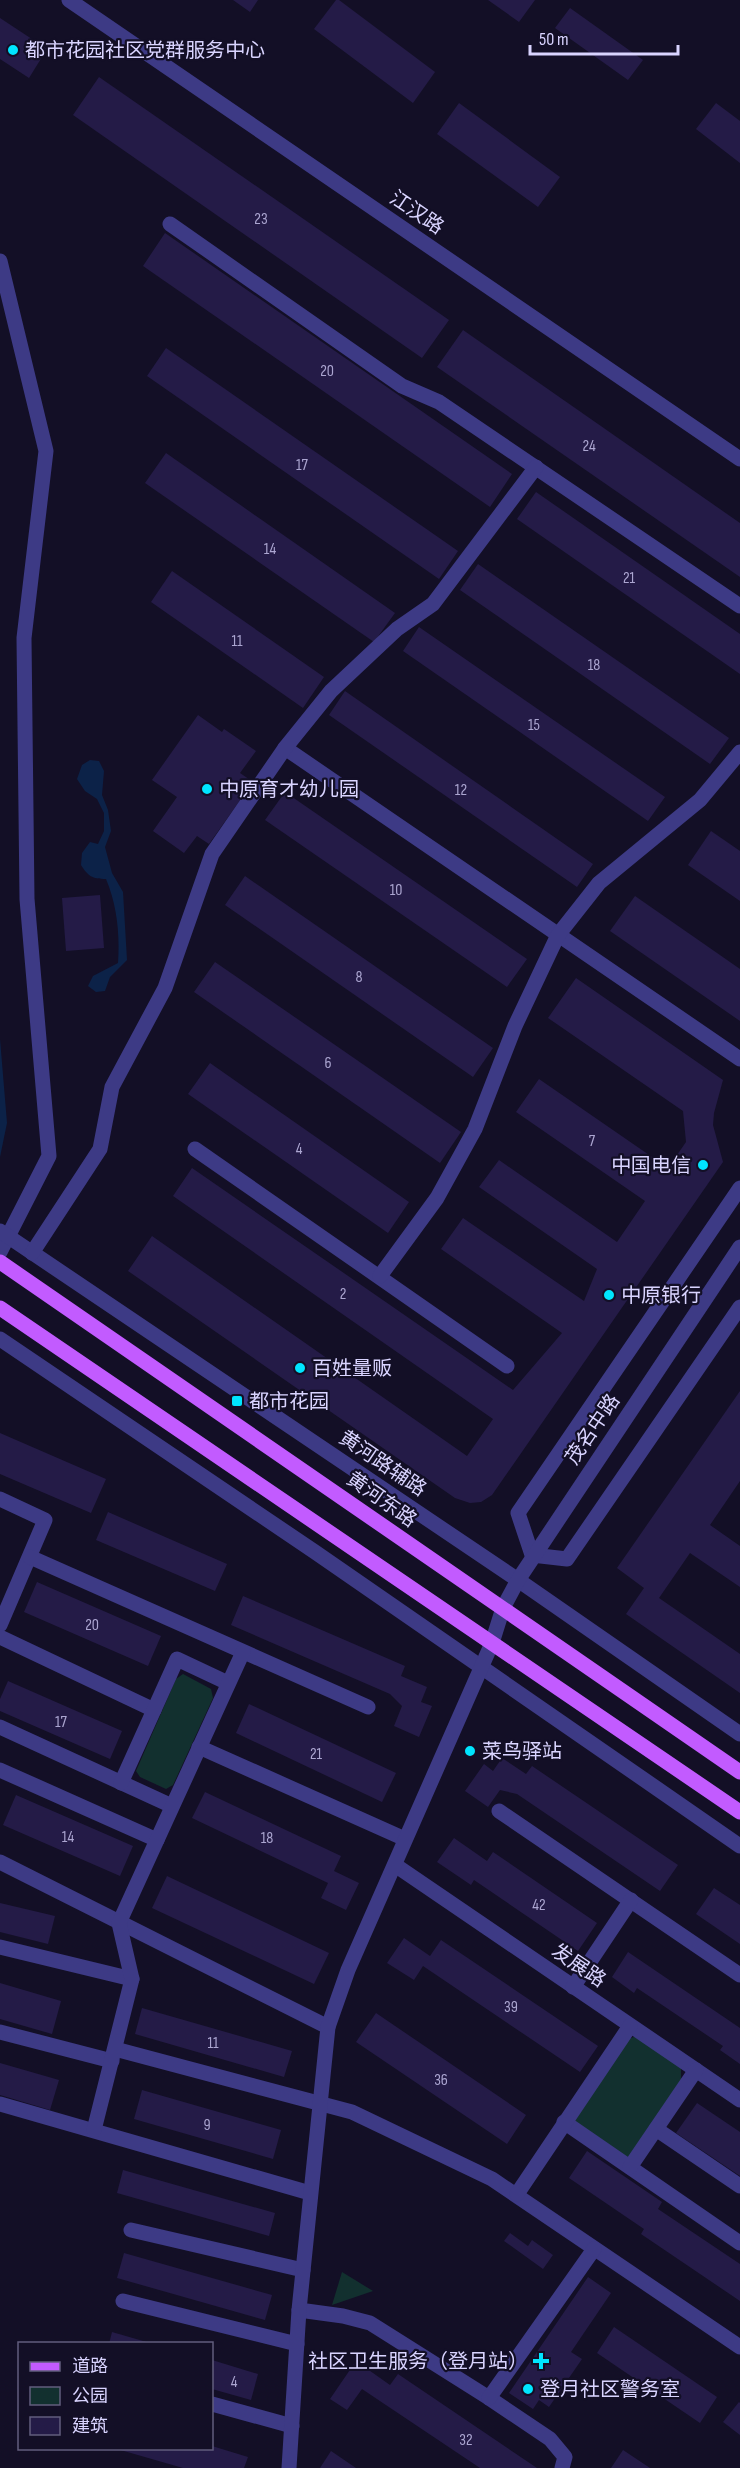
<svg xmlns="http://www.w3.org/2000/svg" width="740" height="2468" font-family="'Sofia Sans Condensed','Noto Sans SC',sans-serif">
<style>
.green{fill:#12302f}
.water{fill:#0c2248}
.building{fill:#241b47}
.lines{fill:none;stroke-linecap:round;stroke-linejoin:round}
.minor{stroke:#3d3a85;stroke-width:15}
.major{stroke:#c25bff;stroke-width:15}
.poi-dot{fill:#00e5ff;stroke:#130f26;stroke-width:2}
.labels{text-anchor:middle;stroke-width:4.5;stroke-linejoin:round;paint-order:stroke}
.number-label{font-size:16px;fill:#aca6d1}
.poi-label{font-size:20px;fill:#d9d4ff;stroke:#130f26;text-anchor:start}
.street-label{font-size:20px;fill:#d9d4ff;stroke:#130f26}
</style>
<rect width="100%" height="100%" fill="#130f26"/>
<g class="green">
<path d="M183,1674L211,1689L213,1698L173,1785L166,1789L140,1777L136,1771L176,1679Z"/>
<path d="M637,2036L681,2068V2084L630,2160L573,2124L625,2040Z"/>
<path d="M342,2272L373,2291L332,2305Z"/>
</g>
<g class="water">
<path d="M90,760L99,761L104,771L102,795L108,810L111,831L105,847L112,873L123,892L127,960L110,977L105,991L96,992L88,986L93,976L118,963C120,934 117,905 106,879C92,879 88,876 81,865L82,853L90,842L98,844L104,831V813L97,799L85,791L77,779L82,765Z"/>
<path d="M0,1039L7,1123L0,1157Z"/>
</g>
<g class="building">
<path d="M233,0H258L250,12Z"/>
<path d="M336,0H339L435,72L413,103L314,29Z"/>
<path d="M488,0H535L519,22Z"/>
<path d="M570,8L643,60L628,80L555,28Z"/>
<path d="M0,18L47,49L29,78L0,59Z"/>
<path d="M99,77L449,320L422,358L73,115Z"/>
<path d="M459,103L560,177L538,207L437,134Z"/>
<path d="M716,103L740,121V163L696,129Z"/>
<path d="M165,233L512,474L490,507L143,266Z"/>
<path d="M463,330L740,523V577L437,367Z"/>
<path d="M166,348L458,551L439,579L147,376Z"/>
<path d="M166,453L395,613L374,642L145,483Z"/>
<path d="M536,492L740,634V674L517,519Z"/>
<path d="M478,564L729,738L710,764L460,590Z"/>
<path d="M172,571L324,677L303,708L151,602Z"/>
<path d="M419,627L665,797L648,821L403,651Z"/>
<path d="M345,691L593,864L577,887L329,715Z"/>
<path d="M198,715L222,732L224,729L256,751L240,773L253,782L209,844L197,836L184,853L153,831L177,797L152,780Z"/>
<path d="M285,792L527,959L507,987L265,820Z"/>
<path d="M711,831L740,851V901L688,865Z"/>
<path d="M245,876L493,1048L473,1077L225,905Z"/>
<path d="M100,895L104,948L66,951L62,898Z"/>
<path d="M635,896L740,969V1021L610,931Z"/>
<path d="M215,962L461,1132L440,1163L194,992Z"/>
<path d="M576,978L723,1080L714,1113L713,1125L723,1162L492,1495L481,1502L470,1503L455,1498L128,1271L152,1236L467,1456L493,1419L173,1196L192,1168L513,1390L562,1333L441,1249L463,1218L584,1301L597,1269L479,1187L499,1160L617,1242L645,1201L516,1112L539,1079L668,1168L686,1142L683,1111L548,1018Z"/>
<path d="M210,1063L409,1202L388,1233L188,1094Z"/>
<path d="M740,1391V1481L710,1525L740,1546V1587L690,1553L659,1598L740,1654V1693L626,1614L644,1588L617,1568Z"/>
<path d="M0,1433L106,1479L91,1513L0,1474Z"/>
<path d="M108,1512L227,1564L215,1591L96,1540Z"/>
<path d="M37,1582L161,1636L148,1666L24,1612Z"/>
<path d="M243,1596L405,1666L401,1676L427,1687L421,1702L432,1706L419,1737L394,1726L402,1706L390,1694L231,1625Z"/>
<path d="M8,1681L122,1731L110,1759L0,1711V1699Z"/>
<path d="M249,1704L396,1773L382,1802L236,1733Z"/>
<path d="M502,1758L526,1774L532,1766L678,1865L660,1891L517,1794L500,1790L488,1807L465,1791L484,1764L493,1771Z"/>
<path d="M205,1792L341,1856L334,1871L359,1883L346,1910L321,1898L328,1883L192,1818Z"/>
<path d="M16,1795L133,1846L120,1876L3,1825Z"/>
<path d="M454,1838L487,1861L493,1852L597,1923L578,1951L474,1880L471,1885L437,1862Z"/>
<path d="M167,1876L329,1953L314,1984L152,1908Z"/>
<path d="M714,1888L740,1905V1944L696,1914Z"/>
<path d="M0,1903L55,1916L48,1944L0,1932Z"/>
<path d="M404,1938L430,1956L441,1940L598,2046L580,2072L423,1966L414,1980L387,1963Z"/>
<path d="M628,1952L740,2028V2064L720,2050L723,2046L637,1988L634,1993L612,1977Z"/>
<path d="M0,1983L61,2001L52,2034L0,2019Z"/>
<path d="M142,2008L292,2051L284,2077L135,2034Z"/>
<path d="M376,2013L526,2115L507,2144L356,2042Z"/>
<path d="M0,2063L59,2080L50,2110L0,2095Z"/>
<path d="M142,2090L281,2130L273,2159L134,2119Z"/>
<path d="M697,2103L740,2132V2176L676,2133Z"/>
<path d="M587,2151L662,2202L658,2209L740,2264V2301L641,2234L644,2229L569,2178Z"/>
<path d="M123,2170L275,2213L269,2236L117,2193Z"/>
<path d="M510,2233L528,2246L532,2240L553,2255L543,2269L504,2241Z"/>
<path d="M124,2253L272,2295L265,2320L117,2278Z"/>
<path d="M588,2277L611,2293L571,2352L582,2359L549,2407L539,2400L533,2409L509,2393Z"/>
<path d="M614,2327L717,2397L700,2423L597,2353Z"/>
<path d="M112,2332L150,2343V2344H109Z"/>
<path d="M212,2360L258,2374L251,2400L212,2389Z"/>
<path d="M356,2361L390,2385L398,2374L537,2468H480L362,2389L347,2410L330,2399Z"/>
<path d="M739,2402L740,2403V2435L723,2422Z"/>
<path d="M212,2446L248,2457L244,2468H183L117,2449L212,2448Z"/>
<path d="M623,2450L650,2468H611Z"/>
<path d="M331,2451L356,2468H320Z"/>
</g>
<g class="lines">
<g class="minor">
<path d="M69,0L740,459"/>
<path d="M170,224L402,386L439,402L740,606"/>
<path d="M0,261L46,451L24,638L27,899L49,1156L0,1252"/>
<path d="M285,748L740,1059"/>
<path d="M195,1149L507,1366"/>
<path d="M740,1188L518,1513L532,1555L567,1559L740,1307"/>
<path d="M0,1231L518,1580L740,1734"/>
<path d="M32,1253L100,1149L112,1087L165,988L212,854L285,748L331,691L397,629L433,604L536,467"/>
<path d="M380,1276L437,1198L475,1129L515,1026L558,935L599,883L700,800L740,752"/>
<path d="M0,1339L315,1552L740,1846"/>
<path d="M0,1499L45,1520L0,1625"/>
<path d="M30,1557L368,1707"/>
<path d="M0,1637L154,1710"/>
<path d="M0,1727L172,1806"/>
<path d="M199,1747L405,1839"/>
<path d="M0,1770L157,1840"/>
<path d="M121,1783L177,1659L228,1683"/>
<path d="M499,1811L740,1975"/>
<path d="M0,1862L328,2027"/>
<path d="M395,1865L740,2100"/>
<path d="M0,1947L132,1979"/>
<path d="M573,1987L631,1900"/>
<path d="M0,2032L112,2061"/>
<path d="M115,2049L352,2112L492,2179L740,2347"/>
<path d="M0,2104L310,2193"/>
<path d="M564,2122L740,2243"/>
<path d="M656,2129L740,2186"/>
<path d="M94,2130L132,1979L119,1923L243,1652"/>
<path d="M630,2167L696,2070"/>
<path d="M517,2194L630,2026"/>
<path d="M131,2230L303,2270"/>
<path d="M123,2301L297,2344"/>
<path d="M299,2310L343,2316L370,2323L489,2398L550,2439L565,2457L562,2468"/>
<path d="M489,2398L594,2249"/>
<path d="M212,2404L292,2426"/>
<path d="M289,2468L299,2310L328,2027L348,1970L492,1643L503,1608L518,1580L740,1247"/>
</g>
<g class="major">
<path d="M0,1262L740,1772"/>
<path d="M0,1308L740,1812"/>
</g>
</g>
<g class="poi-dot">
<circle cx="13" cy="50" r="6"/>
<circle cx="207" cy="789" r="6"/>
<circle cx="703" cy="1165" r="6"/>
<circle cx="609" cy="1295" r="6"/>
<circle cx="300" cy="1368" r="6"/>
<rect x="231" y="1395" width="12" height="12" rx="3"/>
<circle cx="470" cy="1751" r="6"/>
<path d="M538 2352h6v6h6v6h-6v6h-6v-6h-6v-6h6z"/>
<circle cx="528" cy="2389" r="6"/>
</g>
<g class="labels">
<g class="number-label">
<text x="261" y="224">23</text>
<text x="327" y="376">20</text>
<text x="589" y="451">24</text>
<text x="302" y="470">17</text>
<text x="270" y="554">14</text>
<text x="629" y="583">21</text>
<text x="237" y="646">11</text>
<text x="594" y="670">18</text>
<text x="534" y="730">15</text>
<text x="461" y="795">12</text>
<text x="396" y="895">10</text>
<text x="359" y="982">8</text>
<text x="328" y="1068">6</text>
<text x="592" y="1146">7</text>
<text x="299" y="1154">4</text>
<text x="343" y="1299">2</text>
<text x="92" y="1630">20</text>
<text x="61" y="1727">17</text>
<text x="316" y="1759">21</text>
<text x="68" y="1842">14</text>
<text x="267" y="1843">18</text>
<text x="539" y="1910">42</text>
<text x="511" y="2012">39</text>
<text x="213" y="2048">11</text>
<text x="441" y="2085">36</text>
<text x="207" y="2130">9</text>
<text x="234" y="2387">4</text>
<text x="466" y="2445">32</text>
</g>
<g class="poi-label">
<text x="25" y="57">都市花园社区党群服务中心</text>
<text x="219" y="796">中原育才幼儿园</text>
<text x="691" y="1172" text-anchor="end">中国电信</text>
<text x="621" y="1302">中原银行</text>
<text x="312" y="1375">百姓量贩</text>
<text x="249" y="1408">都市花园</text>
<text x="482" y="1758">菜鸟驿站</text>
<text x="528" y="2368" text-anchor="end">社区卫生服务（登月站）</text>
<text x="540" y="2396">登月社区警务室</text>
</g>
<g class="street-label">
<text transform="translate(417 212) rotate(34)" y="7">江汉路</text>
<text transform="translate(592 1429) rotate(-56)" y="7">茂名中路</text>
<text transform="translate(383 1463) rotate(34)" y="7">黄河路辅路</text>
<text transform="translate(382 1499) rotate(35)" y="7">黄河东路</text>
<text transform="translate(579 1965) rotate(34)" y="7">发展路</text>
</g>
</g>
<rect x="18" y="2342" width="195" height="108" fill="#130f26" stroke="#625e7d" stroke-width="1.5"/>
<rect x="30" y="2362" width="30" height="9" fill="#c25bff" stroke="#625e7d" stroke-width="1.5"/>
<text x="72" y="2372" font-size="18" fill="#d9d4ff">道路</text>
<rect x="30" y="2387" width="30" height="18" fill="#12302f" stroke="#625e7d" stroke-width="1.5"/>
<text x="72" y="2402" font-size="18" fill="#d9d4ff">公园</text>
<rect x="30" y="2417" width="30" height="18" fill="#241b47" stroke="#625e7d" stroke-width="1.5"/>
<text x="72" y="2432" font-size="18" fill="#d9d4ff">建筑</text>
<path d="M530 45v9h148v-9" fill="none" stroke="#d9d4ff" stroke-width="3"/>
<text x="539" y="45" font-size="18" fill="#d9d4ff" stroke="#130f26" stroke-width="4.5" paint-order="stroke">50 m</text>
</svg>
